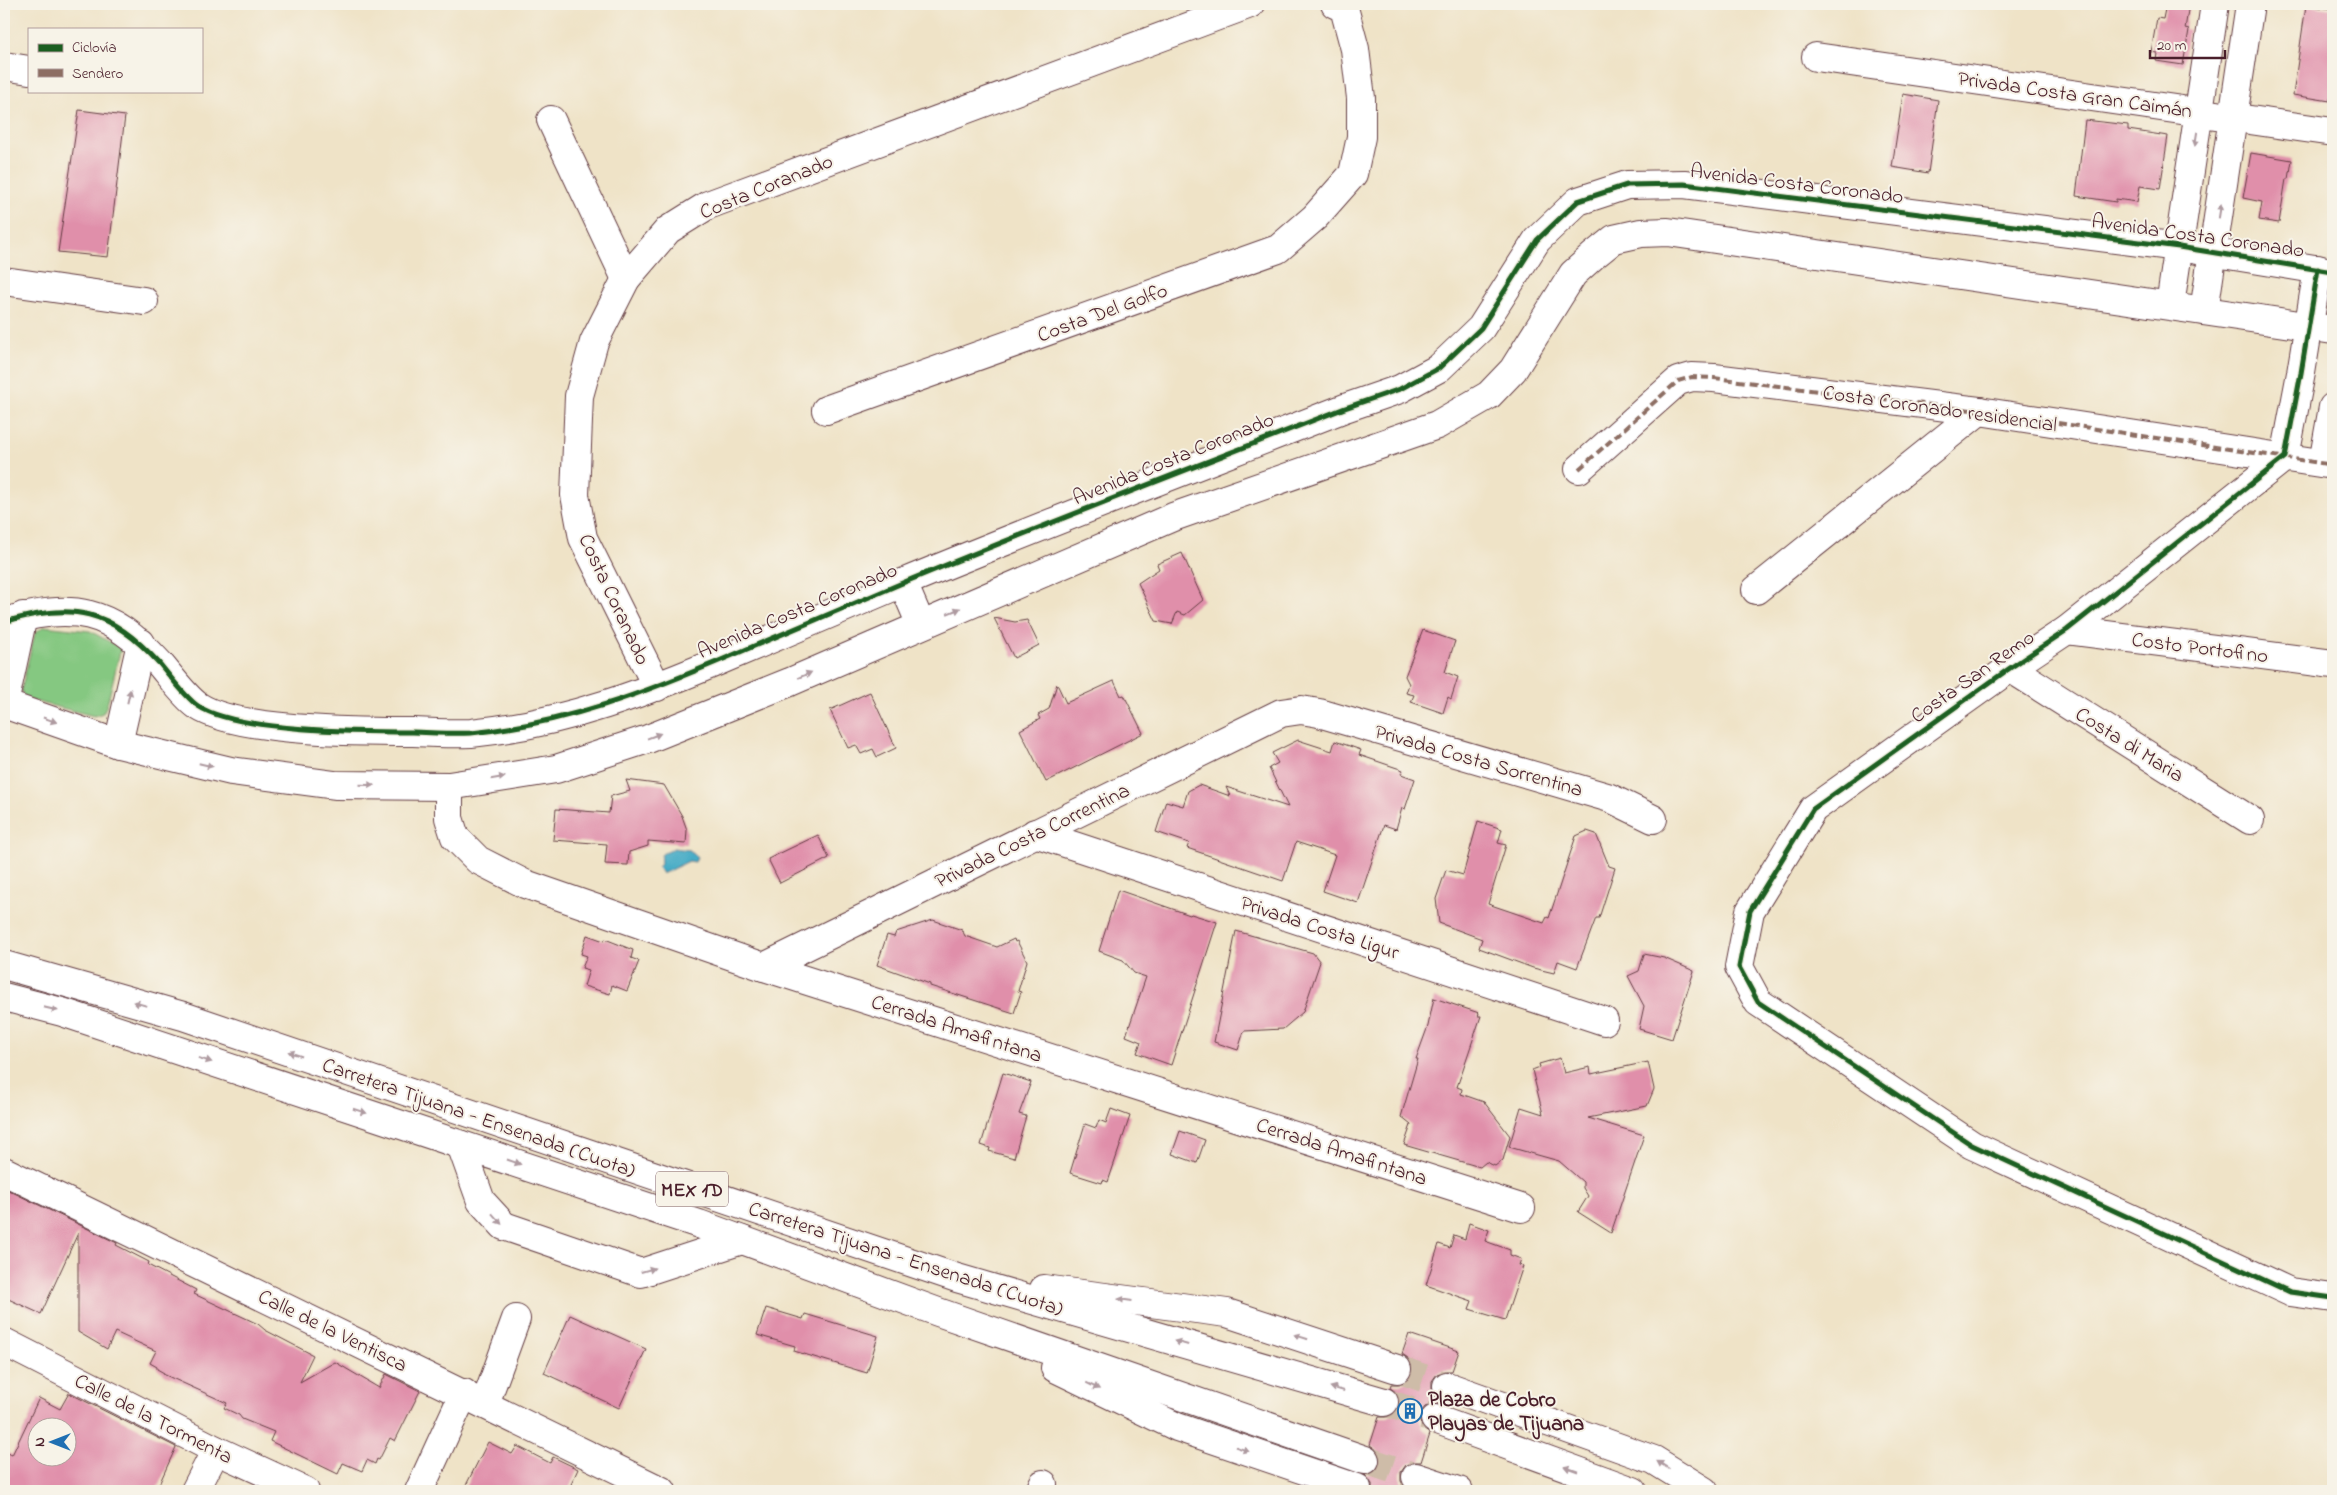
<svg xmlns="http://www.w3.org/2000/svg" width="2337" height="1495" font-family="'Indie Flower',sans-serif">
<style>
.green{fill:#85c881;stroke:#687456}
.water{fill:#47acc6;stroke:#486678}
.building{fill:#e08faa;fill-rule:evenodd}
.lines{fill:none;stroke-linecap:round;stroke-linejoin:round}
.highway-tunnel{stroke:#cebca8;stroke-width:28;stroke-dasharray:28 14;stroke-linecap:butt}
.minor-casing{stroke:#633c42;stroke-width:30}
.highway-casing{stroke:#633c42;stroke-width:30}
.minor{stroke:#fff;stroke-width:28}
.highway{stroke:#fff;stroke-width:28}
.quiet{stroke:#8d6e63;stroke-width:4;stroke-dasharray:8 4;stroke-linecap:butt}
.cycleway-casing{stroke:#f7f3e8;stroke-width:8}
.cycleway{stroke:#1b5e20;stroke-width:5}
.oneway{fill:#ae9aa0}
.labels{text-anchor:middle;stroke-width:4;stroke-linejoin:round;paint-order:stroke}
.shield{fill:#f7f3e8;stroke:#7e5f64;stroke-width:1}
.shield-label{font-size:20px;font-weight:bold;fill:#4a1f2b}
.street-label{font-size:21px;fill:#4a1f2b;stroke:#f7f3e8}
.poi-label{font-size:21px;font-weight:bold;fill:#4a1f2b;stroke:#f7f3e8;text-anchor:start}
</style>
<rect width="100%" height="100%" fill="#f7f3e8"/>
<filter id="ink" filterUnits="userSpaceOnUse"><feTurbulence type="fractalNoise" baseFrequency=".02" numOctaves="2"/><feDisplacementMap in="SourceGraphic" scale="10" xChannelSelector="R" yChannelSelector="G"/><feConvolveMatrix kernelMatrix="1 2 1 2 8 2 1 2 1" color-interpolation-filters="sRGB"/></filter>
<filter id="wash" filterUnits="userSpaceOnUse"><feTurbulence type="fractalNoise" baseFrequency=".0096" numOctaves="4" result="noise"/><feDisplacementMap in="SourceGraphic" scale="20" xChannelSelector="R" yChannelSelector="G"/><feGaussianBlur stdDeviation="1.12" result="paint"/><feColorMatrix in="noise" values="0 0 0 0 0 0 0 0 0 0 0 0 0 0 0 0 0 1.4 0 .05"/><feComposite in="paint" operator="in"/></filter>
<g filter="url(#wash)">
<rect width="100%" height="100%" fill="#efe3c7"/>
<path class="green" d="M44,626L90,631L121,648L107,705L103,713L94,716L29,700L23,695L21,690L35,633Z"/>
<path class="water" d="M673,848L690,850L697,858L695,862L689,861L662,874L658,867L661,864C659,848 666,856 673,848Z"/>
<g id="blocks">
<g class="building">
<path d="M2166,4H2189L2185,29L2189,30L2183,65L2156,61L2157,53L2151,52L2157,18L2163,19Z"/>
<path d="M2306,5L2333,9V98H2330V101L2293,95Z"/>
<path d="M1903,94L1938,100L1928,173L1892,167Z"/>
<path d="M79,110L125,116L108,257L58,252Z"/>
<path d="M2085,120L2128,125V130L2168,136L2160,189L2140,186L2137,202L2116,199V202L2076,196Z"/>
<path d="M2251,153L2292,160L2289,179H2286L2279,223L2259,220L2262,202L2243,198Z"/>
<path d="M1182,553L1203,600L1185,615L1177,612L1172,624L1156,621L1138,583L1159,569L1157,564Z"/>
<path d="M994,618L1015,622L1027,620L1039,645L1014,658Z"/>
<path d="M1423,630L1455,641L1445,672L1458,677L1451,699L1448,697L1443,713L1411,702L1414,695L1406,693L1409,684L1405,676Z"/>
<path d="M1114,681L1121,696L1124,695L1143,733L1046,782L1020,730L1040,719L1038,715L1049,709L1057,684L1066,703Z"/>
<path d="M870,692L896,748L877,757L873,749L861,754L856,745L848,748L830,710Z"/>
<path d="M1298,740L1332,751L1335,741L1361,750L1359,755L1403,770L1401,774L1415,779L1405,809L1402,808L1396,829L1384,825L1358,903L1323,891L1335,855L1296,842L1283,881L1187,848L1189,843L1156,832L1166,801L1183,806L1188,791L1199,785L1230,796L1226,787L1288,807L1269,768L1278,763L1272,753Z"/>
<path d="M626,780L664,785L682,816L687,830L686,844L648,841V846L629,852L628,865L605,864L607,844L553,840L556,809L609,813L611,796L630,791Z"/>
<path d="M1478,821L1502,829L1498,843L1506,845L1488,904L1544,923L1547,917L1549,918L1576,836L1587,831L1596,834L1609,866L1615,868L1599,918H1596L1577,968L1558,961L1554,973L1533,968L1479,948L1482,939L1439,923L1436,899L1446,870L1463,875Z"/>
<path d="M818,835L829,858L780,883L768,859Z"/>
<path d="M1118,890L1190,915L1191,914L1217,922L1171,1065L1137,1053L1141,1042L1126,1036L1146,977L1134,973L1123,960L1099,951Z"/>
<path d="M933,920L962,930L965,936L997,947L1014,939L1015,942L1017,941L1027,961L1018,991L1021,992L1014,1013L930,986V984L877,965L887,935L894,937L896,932Z"/>
<path d="M1236,931L1313,953L1320,962L1303,1012L1283,1029L1244,1031L1238,1050L1214,1042Z"/>
<path d="M587,935L604,941L605,939L633,950L631,958L639,961L627,991L612,985L610,994L584,986L589,970L582,968L587,956L581,954Z"/>
<path d="M1644,954L1664,958L1694,971L1672,1039L1639,1029L1644,1006L1628,976L1639,971Z"/>
<path d="M1434,998L1479,1013L1478,1016H1481L1457,1087L1462,1089L1461,1094L1484,1102L1510,1136L1503,1160L1495,1166L1486,1162L1480,1167L1404,1145L1411,1125L1401,1117L1418,1059H1416L1428,1026Z"/>
<path d="M1560,1058L1564,1073L1590,1067L1591,1074L1648,1062L1654,1089L1647,1106L1588,1118L1644,1135L1611,1233L1578,1212L1588,1196L1583,1188V1182L1559,1161L1509,1147L1521,1107L1543,1114L1532,1070L1540,1067L1539,1064Z"/>
<path d="M1003,1073L1031,1082L1019,1114L1026,1116L1014,1158L989,1151L990,1148L981,1145Z"/>
<path d="M1111,1109L1130,1116L1108,1182L1103,1180L1102,1183L1070,1173L1085,1124L1096,1128L1099,1120L1106,1123Z"/>
<path d="M1180,1131L1205,1140L1197,1163L1172,1154Z"/>
<path d="M4,1188L117,1243L116,1245L149,1262L148,1265L196,1290L194,1294L258,1324L265,1330L313,1355L300,1382L335,1362L379,1388L386,1374L420,1391L395,1441L390,1438L379,1460L377,1459L375,1464L367,1460L362,1471L343,1463L338,1474L270,1441L274,1432L242,1419L239,1415L224,1408L227,1403L163,1374L164,1373L157,1369V1367L150,1363L156,1351L115,1332L107,1349L78,1332V1233L41,1314L4,1297Z"/>
<path d="M1469,1223L1489,1230L1485,1241L1510,1250V1255L1521,1259L1519,1265L1523,1266L1505,1320L1469,1309L1472,1301L1426,1285L1439,1244L1450,1248L1454,1235L1465,1239Z"/>
<path d="M766,1308L803,1319L805,1314L878,1336L867,1373L794,1351L795,1346L757,1335Z"/>
<path d="M570,1315L646,1349L619,1408L544,1373Z"/>
<path d="M1409,1334L1459,1351L1452,1371H1445L1437,1374L1432,1381V1389L1435,1396L1442,1401L1440,1404H1433L1425,1407L1420,1414V1421L1423,1429L1430,1434L1421,1462H1412L1406,1465L1401,1472V1481L1404,1487L1410,1491H1372V1484L1365,1475L1376,1471L1380,1466V1458L1377,1450L1370,1445L1379,1417H1388L1395,1413L1399,1407V1398L1396,1392L1390,1388L1391,1384H1401L1408,1380L1412,1374V1365L1408,1358L1402,1354Z"/>
<path d="M69,1393L176,1447L156,1491H13L4,1487V1451L12,1455L39,1398L60,1409ZM38,1428H68V1458H38Z"/>
<path d="M488,1442L512,1454L517,1446L550,1463L553,1457L578,1469L568,1491H463Z"/>
</g>
</g>
</g>
<g filter="url(#ink)">
<use href="#blocks" fill-opacity="0" stroke="#633c42" stroke-width="1"/>
<g class="lines">
<g class="highway-tunnel">
<path d="M1397,1369L1447,1386"/>
<path d="M1384,1402L1435,1419"/>
<path d="M1365,1460L1416,1477"/>
</g>
<defs>
<g id="minor">
<path d="M1816,57L2333,132"/>
<path d="M4,66L29,70"/>
<path d="M551,120L626,279"/>
<path d="M2318,269L2301,373L2285,457L2067,630L2010,668L1813,809L1750,911L1739,967L1758,1002L1972,1145L2290,1292L2333,1298"/>
<path d="M4,281L144,301"/>
<path d="M2170,305L2215,4"/>
<path d="M2204,311L2250,4"/>
<path d="M826,410L1278,249L1315,217L1353,174L1361,137V98L1355,49L1344,8L1335,4"/>
<path d="M2323,463L2333,407"/>
<path d="M1579,469L1678,381L1692,377L1714,378L1979,411L2333,465"/>
<path d="M903,583L921,625"/>
<path d="M1756,590L1979,411"/>
<path d="M4,622C73,602 110,609 159,663C170,676 185,697 198,706C237,732 364,732 413,732C432,733 452,734 471,733C565,724 647,692 733,655C789,631 845,607 900,584C1047,523 1197,466 1345,408L1400,389L1439,368L1481,328L1537,240L1578,201L1627,185L1684,184L2179,247L2333,272"/>
<path d="M2067,630L2333,664"/>
<path d="M2010,668L2250,820"/>
<path d="M657,687L583,538L575,495L579,396L594,342L626,279L668,230L708,205L1250,4"/>
<path d="M4,704L118,744L231,771L335,785L449,786L556,769L648,739L790,682L1173,517L1437,425L1489,395L1513,370L1573,274L1593,256L1614,239L1641,233L1668,232L2333,330"/>
<path d="M4,704L23,616"/>
<path d="M118,744L141,643"/>
<path d="M449,786V818L455,837L478,860L525,884L764,967L1521,1208"/>
<path d="M1035,833L1604,1021"/>
<path d="M764,967L1281,713L1301,710L1319,713L1610,798L1653,819"/>
<path d="M461,1145L481,1201L504,1226L641,1273L742,1240"/>
<path d="M4,1171L662,1491"/>
<path d="M4,1342L216,1450L305,1491"/>
<path d="M485,1404L516,1319"/>
<path d="M195,1491L216,1450"/>
<path d="M419,1491L464,1393"/>
<path d="M1040,1491L1043,1484"/>
</g>
<g id="highway">
<path d="M4,965L183,1016L957,1278L1384,1402"/>
<path d="M4,997L62,1012L699,1224L938,1312L1365,1460"/>
<path d="M1044,1289L1227,1313L1397,1369"/>
<path d="M1055,1368L1177,1427L1357,1488"/>
<path d="M1447,1386L1654,1460L1704,1491"/>
<path d="M1435,1419L1633,1491"/>
<path d="M1416,1477L1459,1491"/>
</g>
</defs>
<use href="#minor" class="minor-casing"/>
<use href="#highway" class="highway-casing"/>
<use href="#minor" class="minor"/>
<use href="#highway" class="highway"/>
<path class="quiet" d="M1579,469L1678,381L1692,377L1714,378L1979,411L2333,465"/>
<defs>
<g id="cycleway">
<path d="M2318,269L2301,373L2285,457L2067,630L2010,668L1813,809L1750,911L1739,967L1758,1002L1972,1145L2290,1292L2333,1298"/>
<path d="M4,622C73,602 110,609 159,663C170,676 185,697 198,706C237,732 364,732 413,732C432,733 452,734 471,733C565,724 647,692 733,655C789,631 845,607 900,584C1047,523 1197,466 1345,408L1400,389L1439,368L1481,328L1537,240L1578,201L1627,185L1684,184L2179,247L2333,272"/>
</g>
</defs>
<use href="#cycleway" class="cycleway-casing"/>
<use href="#cycleway" class="cycleway"/>
</g>
<defs><path id="oneway-solid" d="M-6-.8H1V-3.2L6.5 0L1 3.2V.8H-6Z" transform="scale(1.25)"/></defs>
<g class="oneway">
<use href="#oneway-solid" transform="translate(2196 139) rotate(99)"/>
<use href="#oneway-solid" transform="translate(2220 211) rotate(-81)"/>
<use href="#oneway-solid" transform="translate(954 611) rotate(-23)"/>
<use href="#oneway-solid" transform="translate(805 675) rotate(-23)"/>
<use href="#oneway-solid" transform="translate(129 696) rotate(-77)"/>
<use href="#oneway-solid" transform="translate(50 720) rotate(19)"/>
<use href="#oneway-solid" transform="translate(654 736) rotate(-21)"/>
<use href="#oneway-solid" transform="translate(206 765) rotate(13)"/>
<use href="#oneway-solid" transform="translate(498 778) rotate(-9)"/>
<use href="#oneway-solid" transform="translate(367 785) rotate(1)"/>
<use href="#oneway-solid" transform="translate(140 1004) rotate(-164)"/>
<use href="#oneway-solid" transform="translate(51 1009) rotate(14)"/>
<use href="#oneway-solid" transform="translate(295 1054) rotate(-161)"/>
<use href="#oneway-solid" transform="translate(205 1060) rotate(18)"/>
<use href="#oneway-solid" transform="translate(360 1111) rotate(18)"/>
<use href="#oneway-solid" transform="translate(514 1162) rotate(19)"/>
<use href="#oneway-solid" transform="translate(497 1219) rotate(48)"/>
<use href="#oneway-solid" transform="translate(648 1270) rotate(-16)"/>
<use href="#oneway-solid" transform="translate(1125 1300) rotate(-173)"/>
<use href="#oneway-solid" transform="translate(1301 1337) rotate(-162)"/>
<use href="#oneway-solid" transform="translate(1181 1343) rotate(-164)"/>
<use href="#oneway-solid" transform="translate(1093 1386) rotate(26)"/>
<use href="#oneway-solid" transform="translate(1337 1389) rotate(-164)"/>
<use href="#oneway-solid" transform="translate(1242 1449) rotate(19)"/>
<use href="#oneway-solid" transform="translate(1663 1465) rotate(-148)"/>
<use href="#oneway-solid" transform="translate(1571 1469) rotate(-160)"/>
</g>
</g>
<defs>
<symbol id="building-ring" viewBox="-11 -11 22 22"><circle r="9.5" fill="#f7f3e8" stroke="#1f6fb2" stroke-width="1.5"/><path d="M-4-6H4V6H1V3H-1V6H-4ZM-2.5-4.3h1.7v1.8h-1.7ZM.8-4.3h1.7v1.8H.8ZM-2.5-1h1.7V.8h-1.7ZM.8-1h1.7V.8H.8Z" fill="#1f6fb2"/></symbol>
</defs>
<g fill-rule="evenodd">
<use href="#building-ring" x="1396" y="1397" width="28" height="28"/>
</g>
<g class="labels">
<rect class="shield" x="656" y="1171.5" width="72" height="35" rx="4"/>
<g class="shield-label">
<text x="692" y="1196">MEX 1D</text>
</g>
<g class="street-label">
<text transform="translate(2075 94) rotate(8)" y="7">Privada Costa Gran Caimán</text>
<text transform="translate(1797 183) rotate(7)" y="7">Avenida Costa Coronado</text>
<text transform="translate(766 186) rotate(-22)" y="7">Costa Coranado</text>
<text transform="translate(2198 235) rotate(8)" y="7">Avenida Costa Coronado</text>
<text transform="translate(1102 312) rotate(-20)" y="7">Costa Del Golfo</text>
<text transform="translate(1940 408) rotate(8)" y="7">Costa Coronado residencial</text>
<text transform="translate(1173 458) rotate(-22)" y="7">Avenida Costa Coronado</text>
<text transform="translate(615 599) rotate(65)" y="7">Costa Coranado</text>
<text transform="translate(797 610) rotate(-23)" y="7">Avenida Costa Coronado</text>
<text transform="translate(2200 647) rotate(7)" y="7">Costo Portofino</text>
<text transform="translate(1972 676) rotate(-35)" y="7">Costa San Remo</text>
<text transform="translate(2130 744) rotate(32)" y="7">Costa di Maria</text>
<text transform="translate(1479 760) rotate(16)" y="7">Privada Costa Sorrentina</text>
<text transform="translate(1032 835) rotate(-26)" y="7">Privada Costa Correntina</text>
<text transform="translate(1320 927) rotate(18)" y="7">Privada Costa Ligur</text>
<text transform="translate(957 1028) rotate(18)" y="7">Cerrada Amafintana</text>
<text transform="translate(479 1117) rotate(19)" y="7">Carretera Tijuana - Ensenada (Cuota)</text>
<text transform="translate(1342 1151) rotate(18)" y="7">Cerrada Amafintana</text>
<text transform="translate(906 1258) rotate(18)" y="7">Carretera Tijuana - Ensenada (Cuota)</text>
<text transform="translate(333 1330) rotate(26)" y="7">Calle de la Ventisca</text>
<text transform="translate(154 1418) rotate(27)" y="7">Calle de la Tormenta</text>
</g>
<g class="poi-label">
<text x="1428" y="1406">Plaza de Cobro<tspan x="1428" dy="24">Playas de Tijuana</tspan></text>
</g>
</g>
<rect width="2337" height="1495" fill="none" stroke="#f7f3e8" stroke-width="20"/>
<rect x="28" y="28" width="175" height="65" fill="#f7f3e8" stroke="#b29e9c"/>
<rect x="38" y="44" width="25" height="8" fill="#1b5e20" stroke="#b29e9c"/>
<text x="72" y="52" font-size="15" fill="#4a1f2b">Ciclovía</text>
<rect x="38" y="69" width="25" height="8" fill="#8d6e63" stroke="#b29e9c"/>
<text x="72" y="78" font-size="15" fill="#4a1f2b">Sendero</text>
<g transform="translate(52 1442) rotate(270)"><circle r="24" fill="#f7f3e8" stroke="#b29e9c"/>
<path d="M0-4L9 19L0 12L-9 19Z" fill="#1f6fb2"/>
<text y="-8" font-size="14" font-weight="bold" text-anchor="middle" fill="#4a1f2b">N</text>
</g>
<path d="M2150 50v8h75v-8" fill="none" stroke="#4a1f2b" stroke-width="2.5"/>
<text x="2157" y="50" font-size="15" fill="#4a1f2b" stroke="#f7f3e8" stroke-width="4" paint-order="stroke">20 m</text>
</svg>
